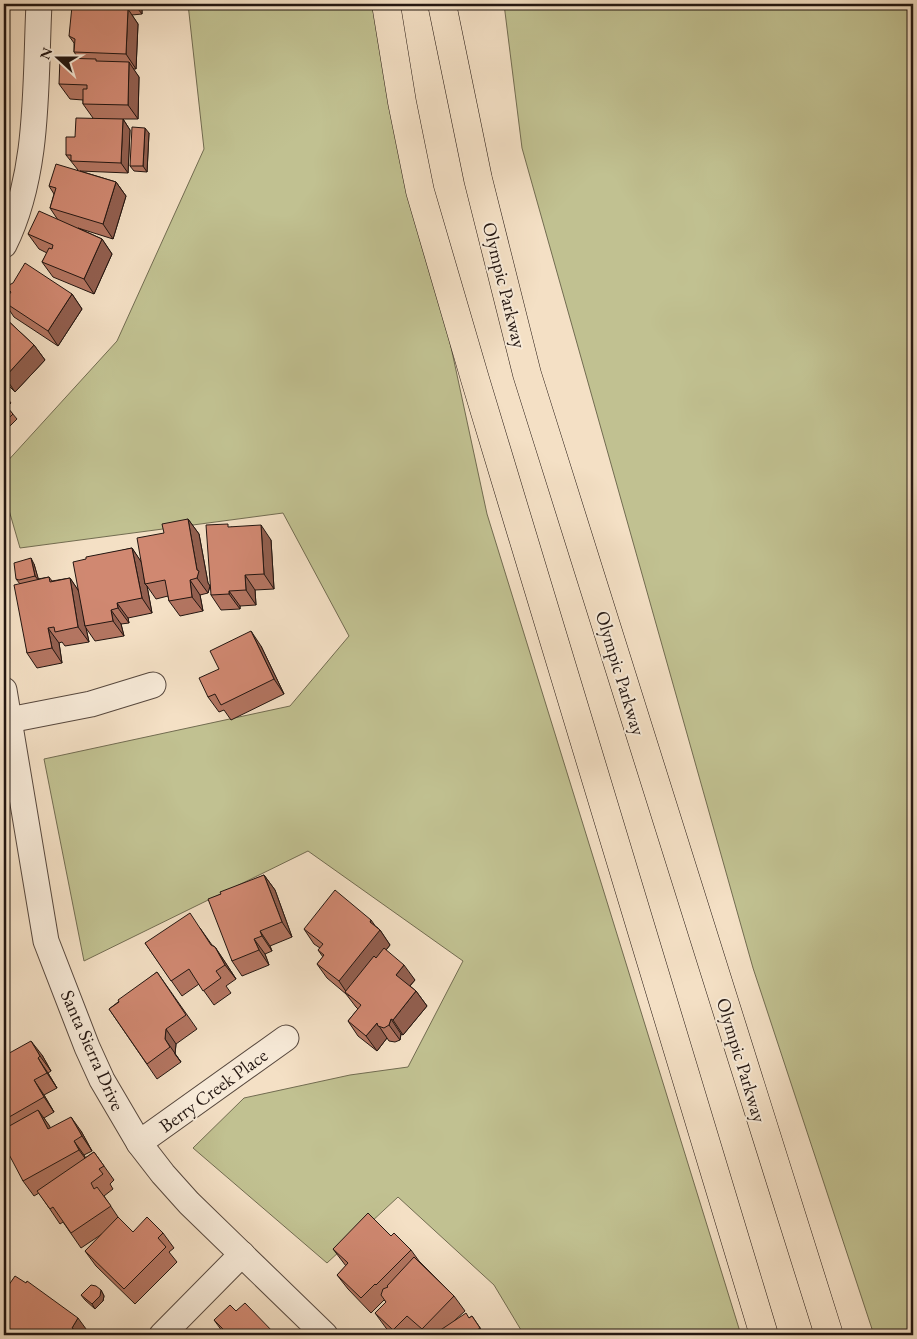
<svg xmlns="http://www.w3.org/2000/svg" width="917" height="1339" font-family="'EB Garamond',serif">
<style>
.green{fill:#c1c191;stroke:#726c51}
.lines{fill:none;stroke-linecap:round;stroke-linejoin:round}
.minor-casing{stroke:#57483e;stroke-width:27}
.primary-casing{stroke:#231611;stroke-width:29}
.minor{stroke:#f8ebd9;stroke-width:25}
.primary{stroke:#f4e0c5;stroke-width:28}
.wall{fill:#b37561;stroke:#231611}
.shaded-wall{fill:#925f4f;stroke:#231611}
.building{fill:#d08871;stroke:#231611}
.labels{text-anchor:middle;stroke-width:4;stroke-linejoin:round;paint-order:stroke}
.street-label{font-size:19px;fill:#231611;stroke:#f8ebd9}
</style>
<rect width="100%" height="100%" fill="#f4e0c5"/>
<filter id="stains"><feTurbulence type="fractalNoise" baseFrequency=".004" numOctaves="4"/><feColorMatrix values="0 0 0 0 .2 0 0 0 0 .09 0 0 0 0 .02 0 0 0 .5 -.17"/></filter>
<radialGradient id="worn" r=".72"><stop offset=".6" stop-color="#630" stop-opacity="0"/><stop offset="1" stop-color="#630" stop-opacity=".3"/></radialGradient>
<g class="green">
<path d="M188,4H377L487,514L741,1335H524L494,1285L398,1197L327,1263L193,1148L244,1098L350,1075L408,1067L463,961L308,851L84,961L44,759L290,706L349,636L283,513L20,548L4,493V465L117,341L204,149Z"/>
<path d="M504,4H913V1335H874L753,968L522,148Z"/>
</g>
<g class="lines">
<defs>
<g id="minor">
<path d="M4,245C40,173 35,82 39,4"/>
<path d="M4,690L46,941L87,1047L102,1080L139,1143L163,1174L189,1203L325,1335"/>
<path d="M4,721L91,704L153,685"/>
<path d="M139,1143L286,1038"/>
<path d="M162,1335L242,1254"/>
</g>
<g id="primary">
<path d="M386,4L402,102L420,191L475,379L764,1335"/>
<path d="M442,4L478,179L527,374L829,1335"/>
</g>
</defs>
<use href="#minor" class="minor-casing"/>
<use href="#primary" class="primary-casing"/>
<use href="#minor" class="minor"/>
<use href="#primary" class="primary"/>
</g>
<g class="wall">
<path d="M89,4H142V14L132,15L138,24L136,69H133L139,77L138,119H123L130,130L128,173L80,171L116,182L126,196L113,239L78,228L102,239L112,254L94,294L53,277L42,262L47,253L39,249L28,234L58,220L50,208L54,194L49,186L78,170L66,155L75,137L93,118L83,104V100L70,99L59,84L79,59L74,52V43L69,36L91,7Z"/>
<path d="M149,133L147,172L134,171L130,166Z"/>
<path d="M72,294L82,309L58,346L14,317L4,302Z"/>
<path d="M4,317L34,345L45,360L15,392L4,381Z"/>
<path d="M4,394L11,403L7,407L17,419L4,432Z"/>
<path d="M188,519L199,534L208,583L210,586L208,593L200,595L203,611L180,616L169,601L168,596L156,599L147,586L152,613L128,618L129,623L121,624L124,636L95,641L86,628L89,642L65,646L62,642L59,643L62,663L37,668L27,653L20,584L16,579L34,564L38,579L49,577L52,581L70,578L78,590L86,559L132,548L141,562L164,533Z"/>
<path d="M231,527L271,540L274,589L255,590L256,605L240,606V609L221,610L211,595Z"/>
<path d="M261,646L284,694L231,720L224,710L219,712L208,697L219,669Z"/>
<path d="M264,875L275,890L292,937L270,946L272,951L265,954L269,965L242,976L232,961L221,894Z"/>
<path d="M377,927L380,930L390,945L386,950L415,980L410,986L416,991L427,1006L403,1035L401,1034L400,1040L395,1042L389,1041L387,1038L377,1051L358,1036L348,1021L358,1009L356,1007L346,994L327,978L317,964L323,957L318,950L320,948L314,944L304,929Z"/>
<path d="M200,928L212,945L215,947L225,962L236,979L226,986L231,993L214,1005L199,984L182,996L145,943Z"/>
<path d="M157,972L197,1029L176,1044L175,1054L181,1062L157,1079L109,1009Z"/>
<path d="M42,1055L51,1071L48,1073L57,1088L44,1095L54,1112L44,1118L50,1128L81,1131L92,1151L84,1155L85,1158L94,1152L114,1180L110,1184L113,1189L104,1196L120,1220L133,1232L163,1233L174,1248L169,1252L177,1262L135,1304L96,1266L85,1251L102,1234L81,1248L63,1222L60,1224L39,1193L34,1196L23,1181L6,1128L4,1125V1056Z"/>
<path d="M391,1236L411,1250L419,1261L454,1296L465,1311L454,1321L469,1318L472,1316L485,1335H423L418,1330L413,1335H393L386,1328L375,1313L386,1302L384,1300L371,1313L348,1289L337,1275L346,1266L333,1249Z"/>
<path d="M101,1290L104,1296L103,1301L95,1309L85,1300L81,1295Z"/>
<path d="M236,1311L275,1334L281,1335H225L214,1320Z"/>
</g>
<g class="shaded-wall">
<path d="M134,4H142V14Z"/>
<path d="M128,9L138,24L136,69L126,54Z"/>
<path d="M129,62L139,77L138,119L128,105Z"/>
<path d="M123,119L130,130L128,173L121,163Z"/>
<path d="M145,128L149,133L147,172L143,166Z"/>
<path d="M116,182L126,196L113,239L103,224Z"/>
<path d="M102,239L112,254L94,294L84,279Z"/>
<path d="M72,294L82,309L58,346L48,331Z"/>
<path d="M34,345L45,360L15,392L5,377Z"/>
<path d="M188,519L199,534L208,583L210,586L208,593L197,578V570Z"/>
<path d="M261,525L271,540L274,589L264,574Z"/>
<path d="M132,548L142,563L145,584L147,586L152,613L142,598Z"/>
<path d="M31,558L34,564L39,581L35,576Z"/>
<path d="M245,575L255,590L256,605L246,590Z"/>
<path d="M70,578L80,593L85,626L86,628L89,642L78,627Z"/>
<path d="M190,580L200,595L203,611L192,597Z"/>
<path d="M229,591L240,606V609L229,594Z"/>
<path d="M117,603L128,618L129,623L118,608Z"/>
<path d="M111,610L121,624L124,636L113,621Z"/>
<path d="M48,628L59,643L62,663L52,648Z"/>
<path d="M251,631L261,646L284,694L274,679Z"/>
<path d="M264,875L275,890L292,937L282,922Z"/>
<path d="M371,920L379,931L380,930L390,945L349,996L339,981Z"/>
<path d="M260,931L270,946L272,951L262,936Z"/>
<path d="M254,939L265,954L269,965L259,950Z"/>
<path d="M215,947L225,962L236,979L225,965Z"/>
<path d="M404,965L415,980L406,990L396,975Z"/>
<path d="M416,991L427,1006L403,1035L393,1020Z"/>
<path d="M391,1019L401,1034L400,1040L389,1025Z"/>
<path d="M377,1023L387,1038L377,1051L366,1036Z"/>
<path d="M166,1029L176,1044L175,1054L181,1062L165,1039Z"/>
<path d="M31,1041L42,1055L51,1071L40,1056Z"/>
<path d="M38,1058L48,1073L57,1088L47,1073Z"/>
<path d="M34,1080L44,1095L54,1112L44,1097Z"/>
<path d="M38,1110L49,1125L59,1144L48,1129Z"/>
<path d="M71,1117L81,1131L92,1151L82,1136Z"/>
<path d="M74,1141L84,1155L90,1165L79,1150Z"/>
<path d="M101,1290L104,1296L103,1301L95,1309L92,1304Z"/>
<path d="M78,1318L89,1333L87,1335H77L72,1328Z"/>
</g>
<g class="building">
<path d="M72,6L128,9L126,54L74,52L75,39L69,36Z"/>
<path d="M60,58L96,59V61L129,62L128,105L83,104V89H87V85L59,84Z"/>
<path d="M76,118L123,119L121,163L71,161V155H66V137H75Z"/>
<path d="M132,127L145,128L143,166H130Z"/>
<path d="M56,164L116,182L103,224L50,208L56,188L49,186Z"/>
<path d="M39,211L102,239L84,279L42,262L49,248L52,249L53,245L28,234Z"/>
<path d="M25,263L72,294L48,331L4,302L11,292L8,289L9,285L13,283Z"/>
<path d="M4,317L34,345L5,377L4,376Z"/>
<path d="M5,405L13,414L4,423V407Z"/>
<path d="M188,519L197,570L199,571L197,578L190,580L192,597L169,601L165,580L145,584L137,538L164,533L162,524Z"/>
<path d="M228,524V527L261,525L264,574L245,575L246,590L229,591V594L211,595L206,525Z"/>
<path d="M132,548L142,598L117,603L118,608L111,610L113,621L85,626L73,562L86,559V557Z"/>
<path d="M31,558L35,576L19,580L16,579L14,563Z"/>
<path d="M49,577L50,582L70,578L78,627L55,632L54,627L48,628L52,648L27,653L14,585Z"/>
<path d="M251,631L274,679L221,705L215,694L208,697L199,678L219,669L210,651Z"/>
<path d="M264,875L282,922L260,931L262,936L254,939L259,950L232,961L208,899L221,894L220,892Z"/>
<path d="M335,890L371,920L370,922L380,930L339,981L317,964L324,955L318,950L323,944L304,929Z"/>
<path d="M190,913L211,945L215,947L225,965L216,971L221,978L203,991L189,969L171,981L145,943Z"/>
<path d="M384,948L404,965L396,975L416,991L393,1020L391,1019L389,1025L384,1028L378,1026L377,1023L366,1036L348,1021L361,1005L345,992L374,956L376,958Z"/>
<path d="M157,972L186,1015L166,1029L165,1039L170,1047L147,1064L109,1009L119,1002L118,1000Z"/>
<path d="M31,1041L40,1056L38,1058L47,1073L34,1080L44,1097L4,1120V1056Z"/>
<path d="M38,1110L48,1129L71,1117L82,1136L74,1141L79,1150L23,1181L4,1145V1129Z"/>
<path d="M94,1152L104,1166L99,1169L103,1174L91,1183L94,1189L97,1187L111,1206L71,1233L53,1207L50,1209L37,1191Z"/>
<path d="M368,1213L391,1236L394,1233L411,1250L376,1285L375,1284L361,1298L337,1275L348,1263L333,1249Z"/>
<path d="M118,1217L133,1232L147,1217L163,1233L158,1238L166,1247L124,1289L85,1251Z"/>
<path d="M414,1257L454,1296L422,1329L407,1316L393,1330L375,1313L386,1302L381,1295L383,1289L388,1287L387,1286Z"/>
<path d="M15,1276L26,1283L27,1281L78,1318L72,1328L79,1333L77,1335H8L4,1333V1292Z"/>
<path d="M91,1285L96,1286L101,1290L100,1296L92,1304L81,1295Z"/>
<path d="M245,1303L275,1334L277,1332L281,1335H229L214,1320L230,1305L236,1311Z"/>
<path d="M466,1313L469,1318L472,1316L480,1328L477,1330L481,1335H433Z"/>
</g>
<g class="labels">
<g class="street-label">
<text transform="translate(505 285) rotate(76)" y="7">Olympic Parkway</text>
<text transform="translate(621 673) rotate(73)" y="7">Olympic Parkway</text>
<text transform="translate(93 1050) rotate(66)" y="7">Santa Sierra Drive</text>
<text transform="translate(742 1060) rotate(73)" y="7">Olympic Parkway</text>
<text transform="translate(213 1090) rotate(-36)" y="7">Berry Creek Place</text>
</g>
</g>
<rect width="917" height="1339" fill="none" stroke="#f4e0c5" stroke-width="20"/>
<rect x="5" y="5" width="907" height="1329" fill="none" stroke="#231611" stroke-width="2.5"/>
<rect x="10" y="10" width="897" height="1319" fill="none" stroke="#231611"/>
<g transform="translate(58 58) rotate(291)" stroke="#f8ebd9" stroke-width="4" paint-order="stroke">
<path d="M0-4L9 19L0 12L-9 19Z" fill="#231611"/>
<text y="-8" font-size="14" font-weight="bold" text-anchor="middle" fill="#231611">N</text>
</g>
<rect width="100%" height="100%" filter="url(#stains)"/>
<rect width="100%" height="100%" fill="url(#worn)"/>
</svg>
